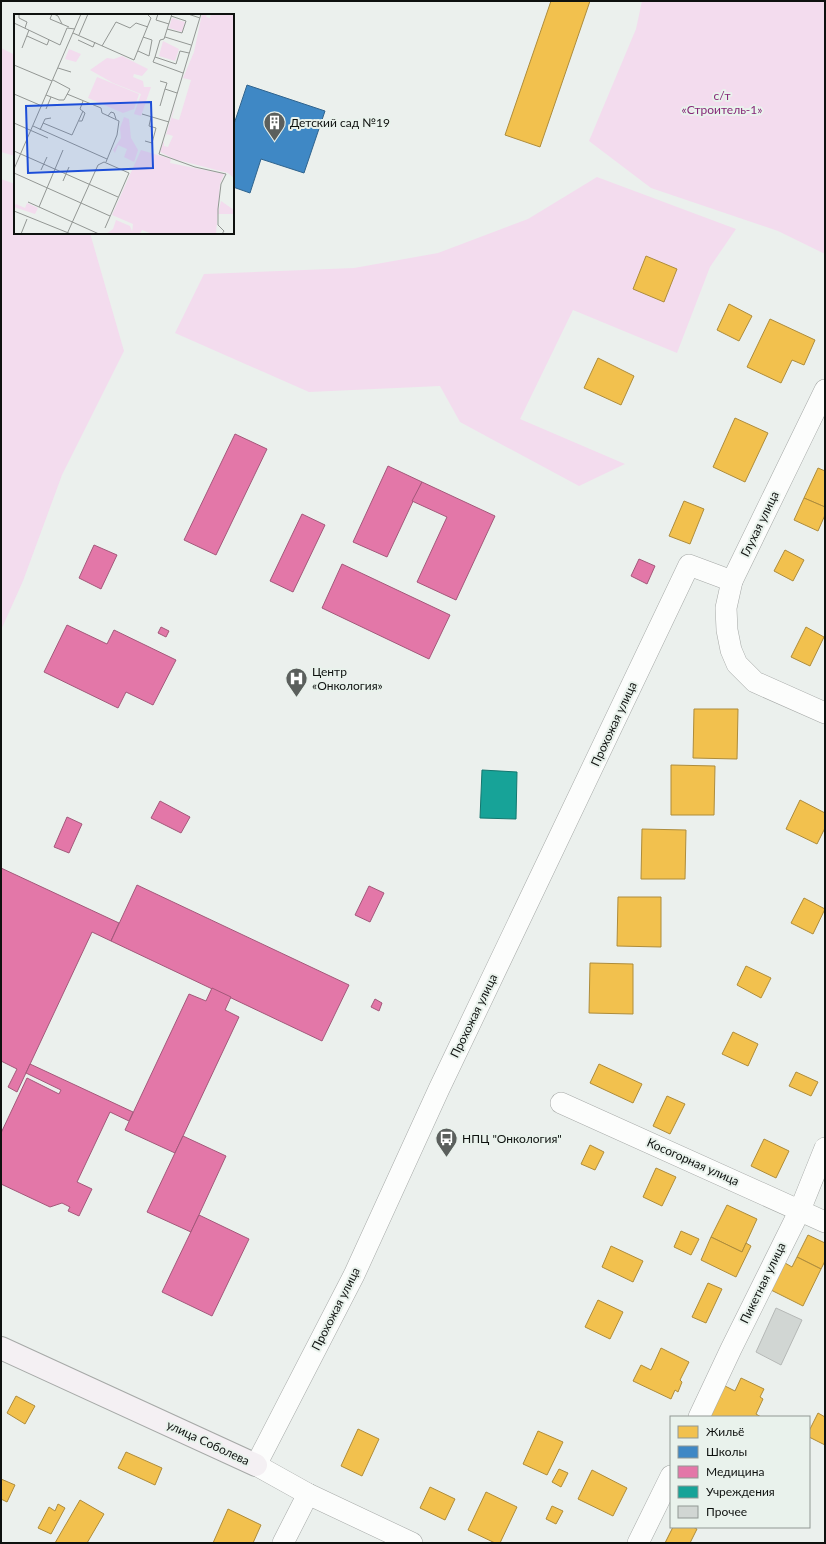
<svg xmlns="http://www.w3.org/2000/svg" width="826" height="1544" font-family="Lato,sans-serif">
<style>
.green{fill:#f3dcee}
.homes{fill:#f2c14e;stroke:#ae8c3b}
.schools{fill:#3f88c5;stroke:#30648e}
.health{fill:#e377a8;stroke:#a3587a}
.public{fill:#17a398;stroke:#14776f}
.building{fill:#d1d6d3;stroke:#b5b8b6}
.lines{fill:none;stroke-linecap:round;stroke-linejoin:round}
.street-casing{stroke:#a6a9a7;stroke-width:22}
.secondary-casing{stroke:#a6a9a7;stroke-width:24}
.street{stroke:#fcfdfc;stroke-width:21}
.secondary{stroke:#f4f0f3;stroke-width:22}
.labels{text-anchor:middle;stroke-width:4;stroke-linejoin:round;paint-order:stroke}
.park-label{font-size:12px;fill:#862978;stroke:#e9f2ec}
.poi-label{font-size:12px;fill:#0e110f;stroke:#e9f2ec;text-anchor:start}
.street-label{font-size:12px;fill:#0e110f;stroke:#e9f2ec}
.inset-road{fill:none;stroke:#939794;stroke-width:1}
.view{fill:#1d4ed8;fill-opacity:0.15;stroke:#1d4ed8;stroke-width:2}
.inset-edge{fill:none;stroke:#0e110f;stroke-width:2}
</style>
<rect width="100%" height="100%" fill="#ebf0ed"/>
<g class="green">
<path d="M642,1H825V254L778,231L651,188L589,141L636,29Z"/>
<path d="M1,48L15,55V156L1,152Z"/>
<path d="M597,177L736,229L710,267L677,353L573,310L520,419L625,464L579,486L460,422L440,386L309,392L175,333L204,274L354,268L438,253L528,219Z"/>
<path d="M1,179L15,184V233H90L124,351L62,475L23,581L1,630Z"/>
</g>
<g class="homes">
<path d="M551,1H590L540,147L505,135Z"/>
<path d="M646,256L677,269L664,302L633,289Z"/>
<path d="M729,304L752,316L739,341L717,330Z"/>
<path d="M770,319L815,340L804,365L792,360L781,383L747,367Z"/>
<path d="M598,358L634,376L621,405L584,388Z"/>
<path d="M735,418L768,433L745,482L713,467Z"/>
<path d="M818,468L825,471V507L804,498Z"/>
<path d="M804,498L825,507V515L818,531L794,520Z"/>
<path d="M684,501L704,509L690,544L669,536Z"/>
<path d="M785,550L804,560L793,581L774,571Z"/>
<path d="M806,627L824,637L810,666L791,657Z"/>
<path d="M694,709H738L737,759L693,758Z"/>
<path d="M671,765L715,766L714,815H671Z"/>
<path d="M800,800L825,813V828L817,844L786,829Z"/>
<path d="M642,829L686,830L685,879H641Z"/>
<path d="M618,897H661V947L617,946Z"/>
<path d="M804,898L825,909L813,934L791,923Z"/>
<path d="M590,963L633,964V1014L589,1013Z"/>
<path d="M746,966L771,978L761,998L737,985Z"/>
<path d="M733,1032L758,1044L748,1066L722,1054Z"/>
<path d="M599,1064L642,1084L633,1103L590,1083Z"/>
<path d="M796,1072L818,1082L811,1096L789,1086Z"/>
<path d="M667,1096L685,1104L670,1134L653,1126Z"/>
<path d="M764,1139L789,1151L776,1178L751,1166Z"/>
<path d="M590,1145L604,1152L595,1170L581,1164Z"/>
<path d="M656,1168L676,1177L662,1206L643,1197Z"/>
<path d="M727,1205L757,1219L742,1252L711,1237Z"/>
<path d="M681,1231L699,1239L691,1255L674,1247Z"/>
<path d="M808,1235L825,1243V1261L821,1269L797,1257Z"/>
<path d="M711,1237L742,1252L746,1243L751,1246L736,1277L701,1260Z"/>
<path d="M611,1246L643,1261L633,1282L602,1267Z"/>
<path d="M797,1257L821,1269L803,1306L771,1290L785,1263L792,1267Z"/>
<path d="M708,1283L722,1289L706,1323L692,1317Z"/>
<path d="M598,1300L623,1312L610,1339L585,1327Z"/>
<path d="M661,1348L689,1362L680,1380L682,1382L678,1392L675,1390L671,1399L633,1381L641,1365L651,1370Z"/>
<path d="M741,1378L764,1389L760,1397L763,1399L756,1414L761,1417H707L723,1385L735,1391Z"/>
<path d="M16,1396L35,1406L25,1424L7,1413Z"/>
<path d="M818,1413L825,1417V1445L809,1437V1431Z"/>
<path d="M358,1429L379,1439L362,1476L341,1466Z"/>
<path d="M538,1431L563,1442L547,1475L523,1464Z"/>
<path d="M126,1452L162,1468L155,1485L118,1468Z"/>
<path d="M559,1469L568,1473L561,1487L552,1482Z"/>
<path d="M592,1470L627,1488L613,1516L578,1499Z"/>
<path d="M1,1479L15,1485L7,1502L1,1499Z"/>
<path d="M430,1487L455,1499L445,1520L420,1508Z"/>
<path d="M486,1492L517,1507L500,1543H495L468,1530Z"/>
<path d="M80,1500L104,1514L87,1543H55Z"/>
<path d="M58,1504L65,1508L51,1534L38,1528L49,1507L55,1511Z"/>
<path d="M552,1506L563,1511L556,1524L546,1519Z"/>
<path d="M228,1509L261,1525L253,1543H213Z"/>
<path d="M673,1527H693L697,1529L690,1543H665Z"/>
</g>
<path class="schools" d="M247,85L325,111L304,173L261,159L250,193L233,187V127Z"/>
<g class="health">
<path d="M235,434L267,449L216,555L184,540Z"/>
<path d="M388,466L422,482L387,557L353,542Z"/>
<path d="M422,482L495,516L456,600L417,582L447,517L412,501Z"/>
<path d="M302,514L325,525L293,592L270,581Z"/>
<path d="M94,545L117,555L101,589L79,578Z"/>
<path d="M639,559L655,566L647,584L631,576Z"/>
<path d="M342,564L450,615L429,659L322,608Z"/>
<path d="M67,625L107,644L114,630L176,660L153,705L126,692L118,708L44,672Z"/>
<path d="M161,627L169,631L166,637L158,633Z"/>
<path d="M160,801L190,817L181,833L151,818Z"/>
<path d="M67,817L82,824L69,853L54,847Z"/>
<path d="M1,868L119,923L111,941L92,932L17,1092L8,1087L17,1069L1,1061Z"/>
<path d="M137,885L349,985L322,1041L111,941Z"/>
<path d="M369,886L384,893L370,922L355,915Z"/>
<path d="M212,988L231,997L225,1010L239,1017L175,1153L125,1130L189,994L206,1001Z"/>
<path d="M375,999L382,1003L379,1011L371,1007Z"/>
<path d="M30,1064L133,1112L129,1121L110,1112L77,1182L92,1189L79,1216L68,1211L70,1207L62,1203L50,1207L1,1184V1133L27,1078L59,1094L61,1090L26,1073Z"/>
<path d="M183,1136L226,1156L191,1232L147,1212Z"/>
<path d="M199,1215L249,1239L212,1316L162,1292Z"/>
</g>
<path class="public" d="M482,770L517,772L516,819L480,818Z"/>
<path class="building" d="M776,1308L802,1320L781,1365L756,1352Z"/>
<g class="lines">
<defs>
<g id="street">
<path d="M825,390L732,581L726,608L727,630L731,650L737,664L755,682L825,713"/>
<path d="M561,1103L825,1222"/>
<path d="M699,1417L731,1349L800,1210L825,1148"/>
<path d="M283,1543L308,1494"/>
<path d="M412,1543L308,1494L256,1465L354,1275L439,1089L689,565L732,581"/>
<path d="M638,1543L671,1476"/>
</g>
<path id="secondary" d="M1,1348L256,1465"/>
</defs>
<use href="#street" class="street-casing"/>
<use href="#secondary" class="secondary-casing"/>
<use href="#street" class="street"/>
<use href="#secondary" class="secondary"/>
</g>
<defs>
<symbol id="building-pin" viewBox="-11 -11 22 30"><path d="M0 17L-7.5 6A9.5 9.5 0 1 1 7.5 6Z" fill="#5b5f5d" stroke="#e9f2ec"/><path d="M-4-6H4V6H1V3H-1V6H-4ZM-2.5-4.3h1.7v1.8h-1.7ZM.8-4.3h1.7v1.8H.8ZM-2.5-1h1.7V.8h-1.7ZM.8-1h1.7V.8H.8Z" fill="#fff"/></symbol>
<symbol id="hospital-pin" viewBox="-11 -11 22 30"><path d="M0 17L-7.5 6A9.5 9.5 0 1 1 7.5 6Z" fill="#5b5f5d" stroke="#e9f2ec"/><path d="M-5-5h3v3.5h4V-5h3V5h-3V1.5h-4V5h-3Z" fill="#fff"/></symbol>
<symbol id="bus-pin" viewBox="-11 -11 22 30"><path d="M0 17L-7.5 6A9.5 9.5 0 1 1 7.5 6Z" fill="#5b5f5d" stroke="#e9f2ec"/><path d="M-5-6H5V4H4V6H2V4H-2V6H-4V4H-5ZM-3.5-4V0h7V-4ZM-3.5 1.2v1.5H-2V1.2ZM2 1.2v1.5H3.5V1.2Z" fill="#fff"/></symbol>
</defs>
<g fill-rule="evenodd">
<use href="#building-pin" x="262" y="110" width="25" height="34"/>
<use href="#hospital-pin" x="284" y="666" width="25" height="34"/>
<use href="#bus-pin" x="434" y="1126" width="25" height="34"/>
</g>
<g class="labels">
<g class="park-label">
<text x="722" y="100">с/т<tspan x="722" dy="14">«Строитель-1»</tspan></text>
</g>
<g class="poi-label">
<text x="290" y="127">Детский сад №19</text>
<text x="312" y="676">Центр<tspan x="312" dy="14">«Онкология»</tspan></text>
<text x="462" y="1143">НПЦ "Онкология"</text>
</g>
<g class="street-label">
<text transform="translate(760 524) rotate(-64)" y="4">Глухая улица</text>
<text transform="translate(614 724) rotate(-65)" y="4">Прохожая улица</text>
<text transform="translate(474 1016) rotate(-64)" y="4">Прохожая улица</text>
<text transform="translate(693 1162) rotate(24)" y="4">Косогорная улица</text>
<text transform="translate(763 1283) rotate(-64)" y="4">Пикетная улица</text>
<text transform="translate(336 1309) rotate(-63)" y="4">Прохожая улица</text>
<text transform="translate(208 1443) rotate(25)" y="4">улица Соболева</text>
</g>
</g>
<g transform="translate(14 14)">
<rect width="220" height="220" fill="#ebf0ed"/>
<path d="M188,0H193L192,3L196,4L197,0H220V164L214,159L160,145L146,138L150,127V132L154,133L159,122L153,120L151,124L162,88L158,104L165,106L177,66L169,64L180,38ZM158,4L171,8L168,18L155,14ZM149,27L165,35L161,47L145,42ZM55,35L67,40L62,48L51,45ZM108,42L134,55L128,62L120,60L119,63L129,67L130,73H137L127,102L120,100L127,80L99,69L76,56L93,44L100,45ZM83,63L125,80L120,95L109,99L74,84ZM110,103L115,105L117,124L124,136L120,148L110,143L113,135L104,131L101,139L99,136L107,124L106,114ZM127,136L157,145L156,149L210,160L206,170L202,220H138L128,216L126,220L118,219L119,210L98,201ZM207,187L220,196V200H204ZM13,189L24,194L21,200L0,193L2,190L11,194ZM102,206L116,212L119,220H92L99,215Z" fill="#f3dcee"/>
<path class="inset-road" d="M5,0V4L13,8L11,14M38,0L36,5L55,13M40,0L44,2L48,10M144,0L142,6L155,10M174,0L186,4M187,0L145,140L181,153L212,160L207,170L204,195V211L210,217L208,220M0,9L46,31L53,14L61,15M153,15L168,19L172,7L157,2M59,19L120,46L137,4L133,0M65,21L74,0M13,22L33,31L35,26M151,23L177,31M64,26L79,33L81,28M88,32L102,8L116,14L122,9L134,13M8,34L15,16M124,37L135,42L138,26L129,23M141,43L146,26L150,25L158,0M0,51L38,67M44,54L57,58M169,59L139,48L141,43L162,50L166,37L175,39M146,67L153,69L151,75M0,80L28,92M53,80L87,94L88,99L105,107L103,121L92,148M32,81L45,86H50L56,75L39,66M146,92L151,75L163,79M32,95L37,83M128,100L155,108M94,102L97,98L100,99L102,105M65,107H68L71,99L66,95L69,87M0,109L34,124M29,109L58,121L69,97M19,112L93,145M26,116L31,105L37,104M131,127L138,129L142,114L135,112L137,103M0,137L104,183M0,155L67,0M27,156L33,143M0,159L96,202M49,167L55,153M14,188L85,220M25,193L49,136M0,197L57,220M7,220L13,205M53,220L84,151L90,148L115,159L91,214"/>
<path class="view" d="M137,88L139,154L14,159L12,92Z"/>
<rect width="220" height="220" class="inset-edge"/>
</g>
<rect width="826" height="1544" fill="none" stroke="#0e110f" stroke-width="4"/>
<rect x="670" y="1416" width="140" height="112" fill="#e9f2ec" stroke="#919894"/>
<rect x="678" y="1426" width="20" height="12" fill="#f2c14e" stroke="#919894"/>
<text x="706" y="1436" font-size="12" fill="#0e110f">Жильё</text>
<rect x="678" y="1446" width="20" height="12" fill="#3f88c5" stroke="#919894"/>
<text x="706" y="1456" font-size="12" fill="#0e110f">Школы</text>
<rect x="678" y="1466" width="20" height="12" fill="#e377a8" stroke="#919894"/>
<text x="706" y="1476" font-size="12" fill="#0e110f">Медицина</text>
<rect x="678" y="1486" width="20" height="12" fill="#17a398" stroke="#919894"/>
<text x="706" y="1496" font-size="12" fill="#0e110f">Учреждения</text>
<rect x="678" y="1506" width="20" height="12" fill="#d1d6d3" stroke="#919894"/>
<text x="706" y="1516" font-size="12" fill="#0e110f">Прочее</text>
</svg>
